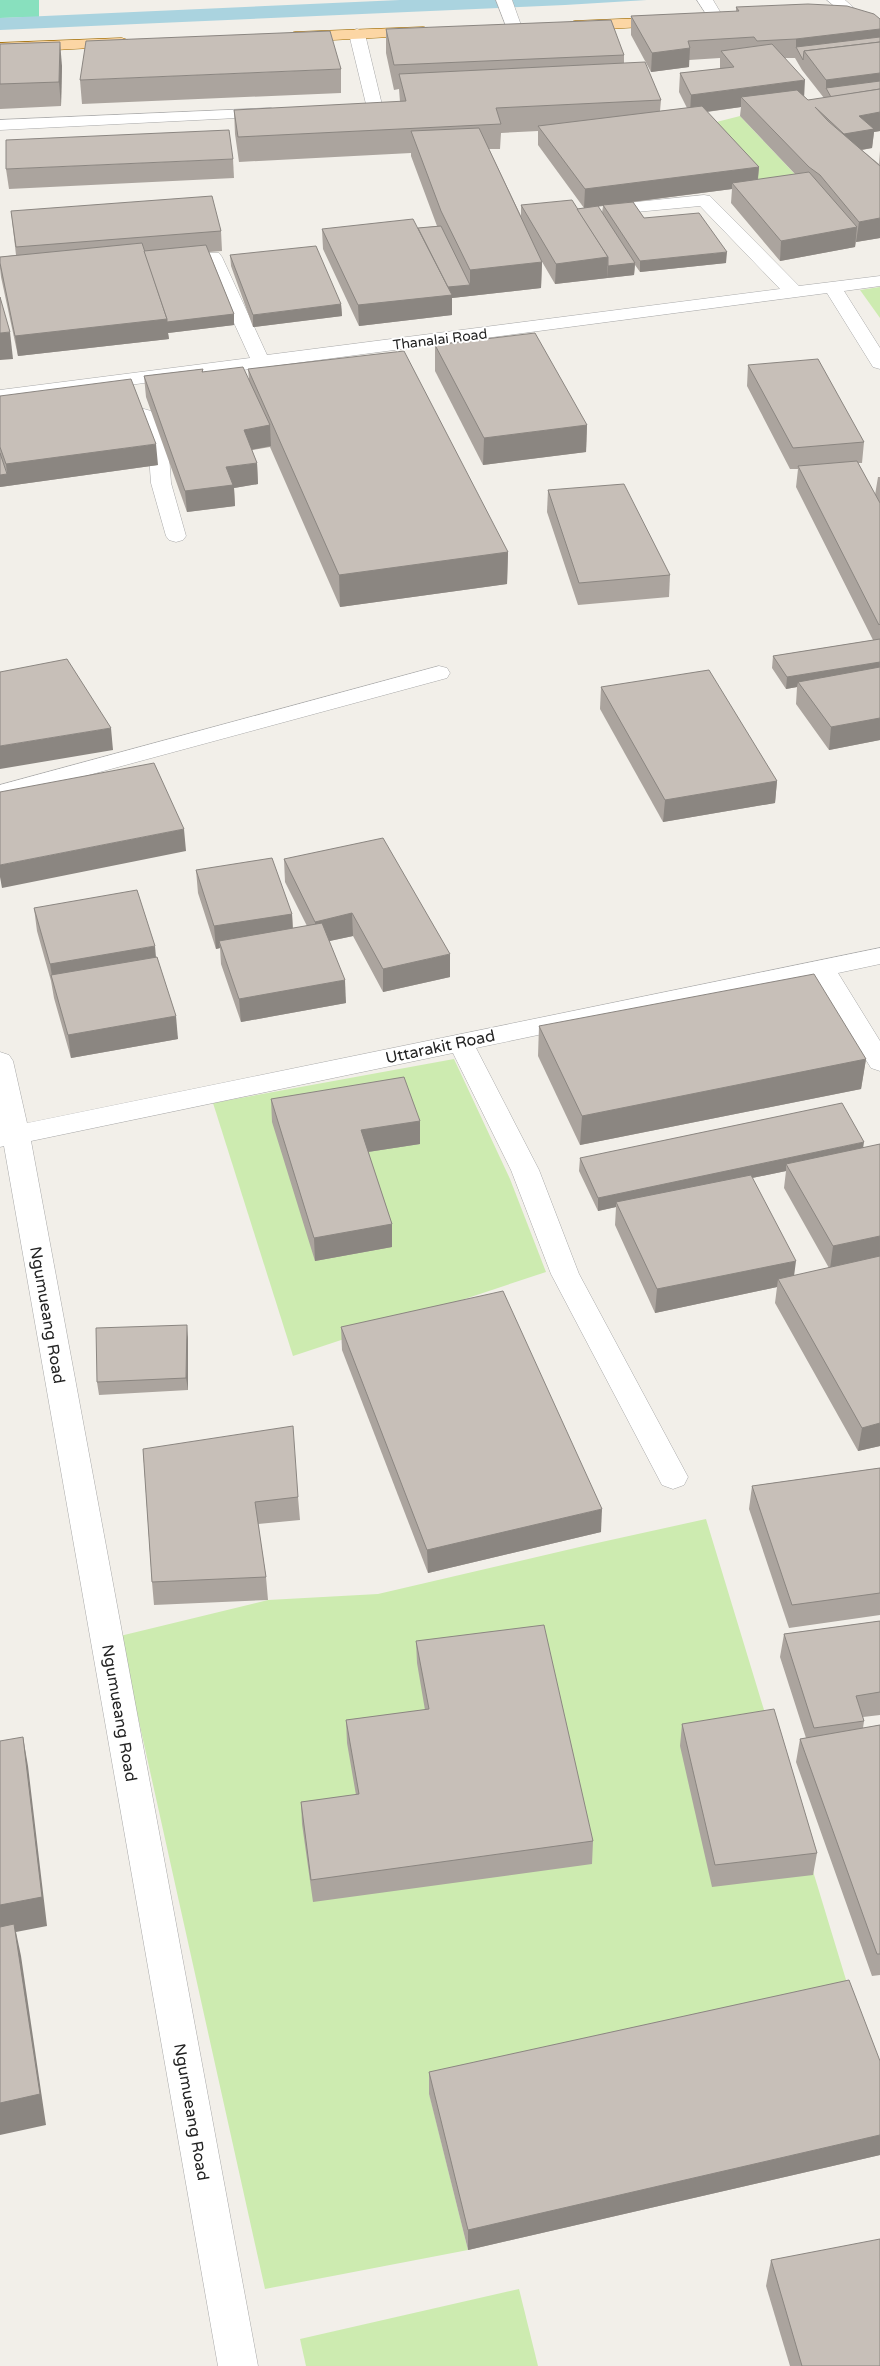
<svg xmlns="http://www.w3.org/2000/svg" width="880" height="2366" font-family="'Varela Round',sans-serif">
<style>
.grass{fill:#cdebb0}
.pitch{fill:#88e0be}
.water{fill:#aad3df}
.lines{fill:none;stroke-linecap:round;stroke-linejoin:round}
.minor-casing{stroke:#a9a9a9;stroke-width:1}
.major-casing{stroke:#a06b00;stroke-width:1}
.minor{fill:#fff;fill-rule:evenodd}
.major{fill:#fcd6a4;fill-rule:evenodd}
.wall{fill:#aba49e;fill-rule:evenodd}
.shaded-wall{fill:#8b8681}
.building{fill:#c7bfb8;stroke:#8b8681}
.labels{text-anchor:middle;stroke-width:4;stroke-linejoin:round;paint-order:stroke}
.far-street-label{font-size:14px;fill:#222;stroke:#fff}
.street-label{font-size:16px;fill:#222;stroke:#fff}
</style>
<rect width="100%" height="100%" fill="#f2efe9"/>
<g class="grass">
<path d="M740,116L807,187L764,193L701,126Z"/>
<path d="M880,287V318L860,290Z"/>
<path d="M454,1059L510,1179L546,1272L293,1356L213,1103Z"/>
<path d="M706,1519L850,1993L429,2093L468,2250L265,2289L120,1636L268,1600L378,1594L588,1545Z"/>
<path d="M519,2289L538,2366H306L300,2339Z"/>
</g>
<path class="pitch" d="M0,0H39V17L0,18Z"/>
<path class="water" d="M400,0H647L565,5L0,30V18Z"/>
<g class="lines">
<defs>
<g id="minor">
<path d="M496,0H512L522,28L520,31H508Z"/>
<path d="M697,0H713L725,20L722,23H712Z"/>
<path d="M827,0H845L862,15L859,18H849Z"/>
<path d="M357,29L363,31L365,34L383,109L381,112C368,116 351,117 338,113L336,110L338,107L366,104L349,34L351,31Z"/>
<path d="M271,108L277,110L279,113L277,116L0,130V120Z"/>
<path d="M704,195L710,196L799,286L880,276V286L844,291L880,348V369L873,367L827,293L0,402V390L250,358L204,257L207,253H219L222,257L267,355L780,289L700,206L636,212L630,211L627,207L630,203L636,202Z"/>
<path d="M144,409L151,411L154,415L169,455L171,483L186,536L183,540L176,542L169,540L166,536L151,483L149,455L134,415L137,411Z"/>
<path d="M439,666L447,668L450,673L447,678L0,799V785Z"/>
<path d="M880,948V964L838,973L880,1041V1071L871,1068L815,977L476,1048L539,1170L579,1274L688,1477L684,1485L673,1489L662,1485L551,1274L511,1170L453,1053L31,1141L258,2366H218L4,1146L0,1147V1052L9,1055L13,1061L27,1123Z"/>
</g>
<g id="major">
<path d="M669,17L675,19L677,22L675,25L574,31L568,29L566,26L568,23L574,21Z"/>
<path d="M424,27L430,29L432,32L430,35L294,42L288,40L286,37L288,34L294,32Z"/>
<path d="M122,38L128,40L130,43L128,46L0,53V43Z"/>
</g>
</defs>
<use href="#minor" class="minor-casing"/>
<use href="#major" class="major-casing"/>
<use href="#minor" class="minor"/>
<use href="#major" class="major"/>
</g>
<g class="wall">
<path d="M736,7L880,19V131L874,132L872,148L862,150L879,164L880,151V238L856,242V241L855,247L780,261L731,203L732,189L633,202L644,218L726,263L640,272L635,265L634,275L555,284L541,260L542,262L541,288L452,298V315L359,326L323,249L322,229L418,228L437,226L411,156V153L239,162L235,134L234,110L400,102L399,89L394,90L386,53V29L624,55V63L661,100L660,111L687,108L679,92L680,73L720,69V58L689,60V67L651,72L631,35V16L736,12ZM785,58H795L802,70L824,98L808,100L804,96ZM741,107L740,116L795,174L758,180L759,167L707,112ZM538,131V145L584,208L577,209L521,205V216L489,149H500L501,133ZM603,206L602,213L597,207Z"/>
<path d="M0,44L62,66L61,106L0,109Z"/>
<path d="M341,69V93L82,104L80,80Z"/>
<path d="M233,159L234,178L9,189L6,169Z"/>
<path d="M11,211L221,231L222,251L209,252L234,314V325L168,333L169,339L18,356L1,277L0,268V257L16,255Z"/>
<path d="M230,255L341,304L342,316L253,327L231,266Z"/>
<path d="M435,345L587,425L586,452L483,465L435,371Z"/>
<path d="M748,365L864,442L862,463H858L875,495L878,477H880V740L829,750L796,704L797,687L786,689L772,668L773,656L873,640L796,487L798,469H790L747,386Z"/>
<path d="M203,369V372L249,379L248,369L508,552L507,584L340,607L270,447L252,450L257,463L258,484L234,488L235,506L187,512L146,397L144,376Z"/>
<path d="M0,396L158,465L0,487Z"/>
<path d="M548,490L670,575L669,597L578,605L547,512Z"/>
<path d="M601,687L777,781L775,803L663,822L600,709Z"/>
<path d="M284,859L450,977L383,992L353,936L329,941L346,1003L241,1022L221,964L220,948L216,949L198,893L196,870L292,914L293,928L307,926L285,882Z"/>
<path d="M34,908L156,957L178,1039L71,1058L54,998L51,981L37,931Z"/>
<path d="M539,1026L866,1059L861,1089L580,1145L538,1056Z"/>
<path d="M271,1099L420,1121V1144L368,1152L392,1224V1247L315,1261L272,1122Z"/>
<path d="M880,1144V1446L858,1451L775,1303L777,1287L655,1313L615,1225L616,1207L598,1211L579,1171L580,1158L864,1148ZM786,1171L784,1188L829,1268L794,1276L752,1178Z"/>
<path d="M341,1327L601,1532L428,1573L342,1350Z"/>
<path d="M188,1338V1390L99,1395L97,1382Z"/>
<path d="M143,1449L298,1497L300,1520L258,1524L266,1577L268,1600L154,1605L152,1582Z"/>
<path d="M880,1468V1615L789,1628L749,1509L752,1486Z"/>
<path d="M880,1621V1715L863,1717L864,1721L863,1728L880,1725V1975L872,1976L796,1762L800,1739L806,1738L780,1657L784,1634Z"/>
<path d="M416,1641L593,1841L592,1864L313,1902L302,1824L301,1802L356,1795L347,1743L346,1720L425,1710L417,1663Z"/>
<path d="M682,1724L817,1853L813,1875L712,1887L680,1746Z"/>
<path d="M880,2061V2155L468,2250L429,2094V2072Z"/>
<path d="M771,2260L880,2366H790L766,2286Z"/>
</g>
<g class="shaded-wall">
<path d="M880,29V47L804,51L796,47V39Z"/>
<path d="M60,42L62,66L61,106L59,82Z"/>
<path d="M690,48L689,67L651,72L652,53Z"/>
<path d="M880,73V91L826,88V80Z"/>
<path d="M805,80L804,99L741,97V107L690,114L691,95Z"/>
<path d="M880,112V131L874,132L872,148L842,153L844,134L859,116Z"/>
<path d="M759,167L757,186L732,183V189L584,208L585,189Z"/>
<path d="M880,218V238L856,242L859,222Z"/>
<path d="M857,227L855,247L780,261L781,241Z"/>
<path d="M727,252L726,263L640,272V261Z"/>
<path d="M608,257L607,278L555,284L556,264Z"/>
<path d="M542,262L541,288L452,298V315L359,326L358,305L444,287L470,285V270Z"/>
<path d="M635,263L634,275L607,278L608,266Z"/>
<path d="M341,304L342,316L253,327V315Z"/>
<path d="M234,314V325L168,333L169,339L18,356L15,336L167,319Z"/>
<path d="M10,332L13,359L0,360V333Z"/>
<path d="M270,425L271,446L245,451L244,430Z"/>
<path d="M587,425L586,452L483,465L484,438Z"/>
<path d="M156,444L158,465L0,487V475L7,474L6,464Z"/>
<path d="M257,463L258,484L234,488L235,506L187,512L185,491L226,467Z"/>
<path d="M508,552L507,584L340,607L339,575Z"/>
<path d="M880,662V674L798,682L797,687L786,689L787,677Z"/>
<path d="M880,718V740L829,750L831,727Z"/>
<path d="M111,728L113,750L0,769V746Z"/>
<path d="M777,781L775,803L663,822L665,800Z"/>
<path d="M184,829L186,851L2,888L0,877V865Z"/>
<path d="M352,913L353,936L316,944L315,922Z"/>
<path d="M292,914L293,937L219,941L220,948L216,949L214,926Z"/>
<path d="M155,946L157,969L53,982L50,964Z"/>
<path d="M450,954V977L383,992V969Z"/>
<path d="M345,980L346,1003L241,1022L239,999Z"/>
<path d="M176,1016L178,1039L71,1058L68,1035Z"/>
<path d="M866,1059L861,1089L580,1145L582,1116Z"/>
<path d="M420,1121V1144L361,1153V1130Z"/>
<path d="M864,1142L862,1155L786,1164V1171L618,1206L616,1202V1207L598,1211V1198Z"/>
<path d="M392,1224V1247L315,1261L314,1238Z"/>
<path d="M880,1236V1258L830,1269L833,1246Z"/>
<path d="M796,1261L793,1284L778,1279L777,1287L655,1313L657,1289Z"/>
<path d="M187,1325L188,1338V1390L186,1378Z"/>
<path d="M880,1423V1446L858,1451L862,1428Z"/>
<path d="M602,1509L601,1532L428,1573L427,1550Z"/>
<path d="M23,1737L28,1766L47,1926L16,1932L21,1956L46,2125L0,2135V1905Z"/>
<path d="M880,2135V2155L468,2250V2230Z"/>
</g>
<g class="building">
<path d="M808,4L847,6L874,14L880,19V29L796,39L757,41L754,37L688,41L690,48L652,53L631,16L739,11L736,7Z"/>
<path d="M611,20L624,55L394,65L386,29Z"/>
<path d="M330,31L341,69L80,80L86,41Z"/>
<path d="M880,37V42L804,51L803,60L796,47Z"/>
<path d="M60,42L59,82L0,84V44Z"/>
<path d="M880,42V73L826,80L804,51Z"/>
<path d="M772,44L805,80L691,95L680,73L734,67L721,51Z"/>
<path d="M645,62L661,100L496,108L501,124L238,137L234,110L406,101L399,74Z"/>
<path d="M880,81V89L831,97L826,88Z"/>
<path d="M880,89V112L859,116L874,129L844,134L815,107L828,121L880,166V218L859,222L820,175L809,167L741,97L797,90L808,100Z"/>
<path d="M702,106L759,167L585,189L538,126Z"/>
<path d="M479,128L542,262L470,270L441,211L411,131Z"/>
<path d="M229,130L233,159L6,169V140Z"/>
<path d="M809,172L857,227L781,241L732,183Z"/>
<path d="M212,196L221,231L16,247L11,211Z"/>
<path d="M572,200L608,257L556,264L521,205Z"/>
<path d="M633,202L644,218L699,213L727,252L640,261L603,205Z"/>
<path d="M598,206L635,263L608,266V257L577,209Z"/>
<path d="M413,219L452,295L358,305L322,229Z"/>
<path d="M441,226L470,285L448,287L418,228Z"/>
<path d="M142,243L167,319L15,336L0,263V257Z"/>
<path d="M206,245L234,314L167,322V319L144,251Z"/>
<path d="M316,246L341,304L253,315L230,255Z"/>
<path d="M0,297L10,332L0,333Z"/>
<path d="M535,333L587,425L484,438L435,345Z"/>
<path d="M404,351L508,552L339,575L248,369Z"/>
<path d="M818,359L864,442L793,448L748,365Z"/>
<path d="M243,367L270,425L244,430L257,463L226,467L233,485L185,491L144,376L203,369L202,372Z"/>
<path d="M131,379L156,444L6,464L0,447V396Z"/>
<path d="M0,453L7,474L0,475Z"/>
<path d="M857,461L880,503V624L879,625L798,466Z"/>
<path d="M624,484L670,575L579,583L548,490Z"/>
<path d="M880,639V662L787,677L773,656Z"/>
<path d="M67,659L111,728L0,746V672Z"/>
<path d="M880,667V718L831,727L798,682Z"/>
<path d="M709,670L777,781L665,800L601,687Z"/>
<path d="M154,763L184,829L0,865V792Z"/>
<path d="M383,838L450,954L383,969L352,913L315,922L284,859Z"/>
<path d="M272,858L292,914L214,926L196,870Z"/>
<path d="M137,890L155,946L50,964L34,908Z"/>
<path d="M322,923L345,980L239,999L219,941Z"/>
<path d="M157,957L176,1016L68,1035L51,975Z"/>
<path d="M814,974L866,1059L582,1116L539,1026Z"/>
<path d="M404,1077L420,1121L361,1130L392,1224L314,1238L271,1099Z"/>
<path d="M842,1103L864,1142L598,1198L580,1158Z"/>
<path d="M880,1144V1236L833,1246L786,1164Z"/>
<path d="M751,1175L796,1261L657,1289L616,1202Z"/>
<path d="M880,1256V1423L862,1428L778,1279Z"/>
<path d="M503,1291L602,1509L427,1550L341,1327Z"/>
<path d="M187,1325L186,1378L97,1382L96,1328Z"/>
<path d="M293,1426L298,1497L255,1502L266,1577L152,1582L143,1449Z"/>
<path d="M880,1468V1593L792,1605L752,1486Z"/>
<path d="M880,1621V1692L856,1696L864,1721L814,1728L784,1634Z"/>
<path d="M544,1625L593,1841L311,1880L301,1802L359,1794L346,1720L429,1709L416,1641Z"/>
<path d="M774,1709L817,1853L715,1865L682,1724Z"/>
<path d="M880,1725V1954H877L800,1739Z"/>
<path d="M23,1737L42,1897L0,1905V1741Z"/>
<path d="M14,1924L40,2094L0,2103V1927Z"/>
<path d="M849,1980L880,2061V2135L468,2230L429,2072Z"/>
<path d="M880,2239V2366H802L771,2260Z"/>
</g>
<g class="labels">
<g class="far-street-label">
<text transform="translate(440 339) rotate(-7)" y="5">Thanalai Road</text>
</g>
<g class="street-label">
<text transform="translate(440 1046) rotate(-12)" y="6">Uttarakit Road</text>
<text transform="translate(48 1315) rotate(80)" y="6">Ngumueang Road</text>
<text transform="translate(120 1713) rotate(80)" y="6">Ngumueang Road</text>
<text transform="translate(192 2112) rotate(80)" y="6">Ngumueang Road</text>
</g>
</g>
</svg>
